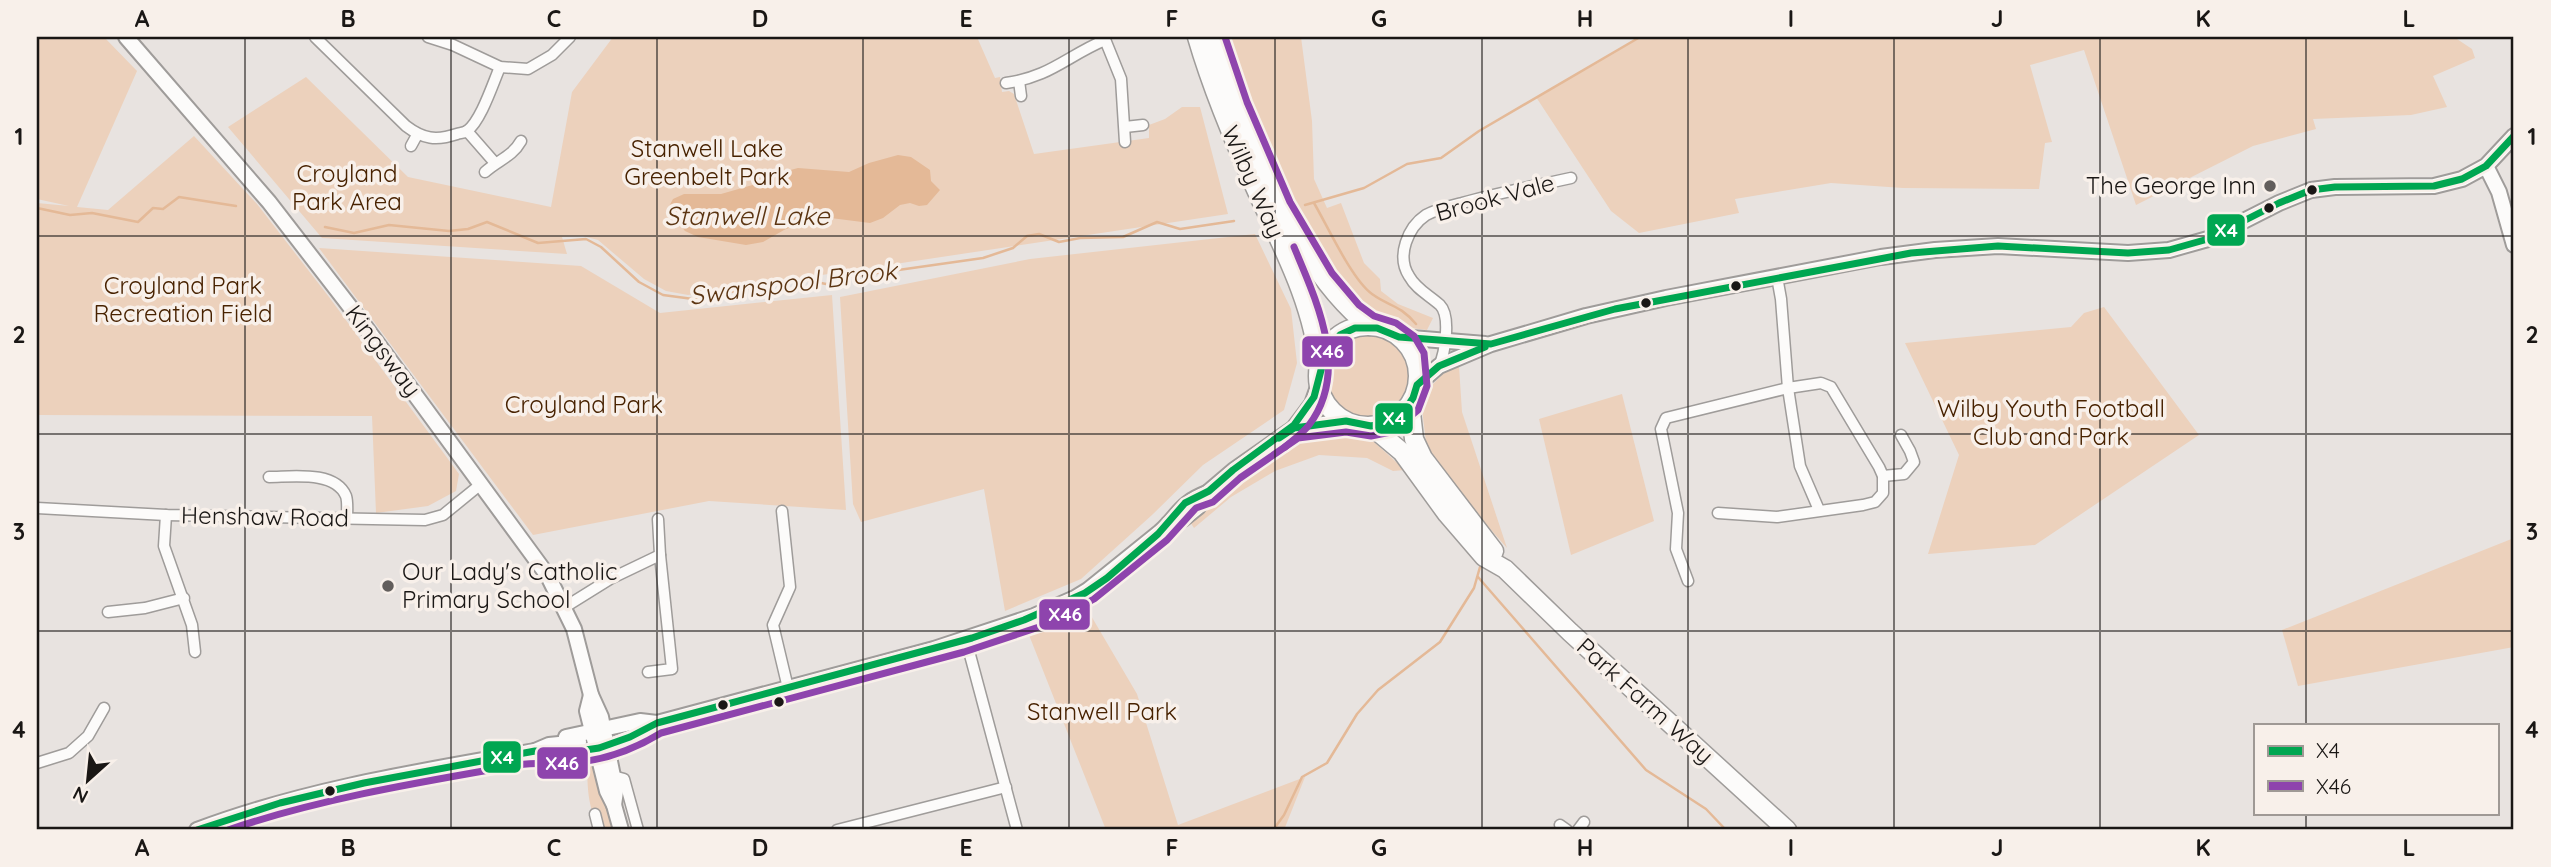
<svg xmlns="http://www.w3.org/2000/svg" width="2551" height="867" font-family="Quicksand,sans-serif">
<style>
.green{fill:#ecd1bc}
.water{fill:#e4b997}
.lines{fill:none;stroke-linecap:round;stroke-linejoin:round}
.stream{stroke:#e4b997;stroke-width:2.5}
.street-casing{stroke:#9f9c9a;stroke-width:13}
.secondary-casing{stroke:#9f9c9a;stroke-width:18}
.primary-casing{stroke:#9f9c9a;stroke-width:18}
.highway-casing{stroke:#9f9c9a;stroke-width:21}
.street{stroke:#fcfbfa;stroke-width:10}
.secondary{stroke:#fcfbfa;stroke-width:14}
.primary{stroke:#fcfbfa;stroke-width:14}
.highway{stroke:#fcfbfa;stroke-width:18}
.bus-1-casing{stroke:#f8f0ea;stroke-width:12}
.bus-2-casing{stroke:#f8f0ea;stroke-width:12}
.bus-1{stroke:#00a651;stroke-width:7}
.bus-2{stroke:#8e44ad;stroke-width:7}
.grid{fill:none;stroke:#1a1715;stroke-width:2;stroke-opacity:0.55}
.poi-dot{fill:#625e5c;stroke:#f8f0ea;stroke-width:2.5}
.bus-dot{fill:#1a1715;stroke:#f8f0ea;stroke-width:2.5}
.labels{text-anchor:middle;stroke-width:7;stroke-linejoin:round;paint-order:stroke}
.park-label{font-size:24px;fill:#482200;stroke:#f8f0ea}
.street-label{font-size:24px;fill:#1a1715;stroke:#f8f0ea}
.poi-label{font-size:24px;fill:#1a1715;stroke:#f8f0ea;text-anchor:end}
.water-label{font-size:26px;font-style:italic;fill:#5c3512;stroke:#f8f0ea}
.line-badge{stroke:#f8f0ea;stroke-width:2.5}
.badge-label{font-size:19px;text-anchor:middle;font-weight:bold;fill:#fff}
.neatline{fill:none;stroke:#1a1715;stroke-width:2.5}
.grid-label{font-size:23px;text-anchor:middle;font-weight:bold;fill:#1a1715}
</style>
<rect width="100%" height="100%" fill="#e8e3e0"/>
<g class="green">
<path d="M37,37H104L137,71L77,207L108,210L194,136L257,204L329,297L459,474L456,491L428,506L376,513L372,416L37,415V203L69,206L37,199Z"/>
<path d="M613,37H977L995,78L1000,77L1002,92L1009,91L1014,94L1034,154L1149,138V125L1165,119L1182,107H1200L1228,214L688,295L666,291L644,279L598,240L583,236L562,237L567,254L322,238L228,127L306,77L408,177L551,207L572,92Z"/>
<path d="M1224,37H1301L1312,121L1314,179L1327,208L1341,203L1364,263L1380,279L1381,291L1398,304L1433,318L1427,330L1403,327L1357,308L1322,267L1246,101Z"/>
<path d="M1640,37H2454L2472,49L2475,58L2433,76L2447,107L2411,115L2313,119L2316,129L2253,146L2136,205L2084,50L2030,65L2052,142L2045,143L2039,189L1903,188L1831,183L1735,199L1739,213L1639,233L1611,211L1536,97Z"/>
<path d="M1255,234L1291,309L1297,363L1284,410L1203,465L1152,515L1081,579L1005,611L984,489L861,522L853,504L840,297L1030,259Z"/>
<path d="M319,248L581,266L660,313L832,295L846,510L709,501L533,535Z"/>
<path d="M2104,307L2199,435L2035,545L1928,554L1959,455L1905,343L2071,327L2084,313Z"/>
<circle cx="1367" cy="377" r="43"/>
<path d="M1459,366L1462,412L1507,548L1455,489L1427,451L1422,409L1431,386L1445,372Z"/>
<path d="M1622,394L1654,521L1571,555L1539,419Z"/>
<path d="M1317,434L1373,441L1405,470L1393,471L1367,458L1319,455L1275,471L1231,497L1194,528L1190,522C1217,491 1277,443 1317,434Z"/>
<path d="M2514,538V647L2298,686L2282,630Z"/>
<path d="M1090,614L1137,694L1178,825L1305,777L1284,830H1106L1029,635Z"/>
<path d="M594,764L613,829C587,827 588,789 587,769L589,765Z"/>
</g>
<path class="water" d="M898,155L911,157L930,170L931,181L940,190L927,205L919,206L910,203L900,205L883,218L870,223L823,217L808,220L784,230L763,242L746,245L698,237L685,231L667,210L673,199L684,194H721L756,184L768,176L798,168L849,172L869,163Z"/>
<g class="lines">
<g class="stream">
<path d="M1314,203C1327,225 1352,280 1372,294C1390,307 1399,304 1416,324"/>
<path d="M1305,205L1364,188L1407,164L1441,158L1479,131L1640,37"/>
<path d="M37,208L70,215L92,213L138,222L153,208L163,209L179,197L236,206"/>
<path d="M325,227L354,233L389,225L449,231L468,229L487,222L538,243L586,239L601,247L639,282L663,295L693,299L801,279L826,284L849,277L983,258L1013,248L1027,236L1039,234L1059,242L1080,238L1123,237L1157,222L1180,229L1234,221"/>
<path d="M1478,577L1646,770L1706,809L1726,830"/>
<path d="M1273,830L1284,815L1302,777L1327,763L1357,714L1378,690L1440,642L1474,588L1480,567"/>
</g>
<defs>
<g id="street">
<path d="M315,37L406,126C423,139 436,141 457,134C460,133 464,133 467,131C481,121 493,83 500,67"/>
<path d="M428,37L453,45L500,67L528,69L552,55L570,37"/>
<path d="M1104,37L1121,79L1125,142"/>
<path d="M1019,81L1021,96"/>
<path d="M1006,83C1050,77 1067,56 1105,40"/>
<path d="M1125,127L1143,125"/>
<path d="M467,131L495,163"/>
<path d="M411,146L417,135"/>
<path d="M485,172C498,160 512,157 521,141"/>
<path d="M1439,366C1445,353 1451,316 1440,305C1429,295 1416,289 1409,276C1396,256 1408,227 1426,215C1437,209 1450,206 1462,203C1497,193 1534,186 1571,178"/>
<path d="M1883,476L1904,474L1914,462L1910,451L1901,435"/>
<path d="M269,477C291,477 335,470 346,496C348,502 347,512 347,518"/>
<path d="M37,508L166,515L425,520L443,515L481,484"/>
<path d="M782,511L790,587L773,625L788,688"/>
<path d="M1718,513L1777,517L1863,505L1875,502L1883,493V476L1879,467L1831,387L1821,383L1788,388L1781,299L1777,277"/>
<path d="M166,515L164,546L192,625L195,652"/>
<path d="M1688,581L1676,549L1678,513L1661,429L1666,418L1788,388L1800,466L1819,510"/>
<path d="M565,607L610,579L660,555"/>
<path d="M108,612L145,608L184,598"/>
<path d="M966,640L1017,830"/>
<path d="M648,672L672,669L660,555L658,519"/>
<path d="M37,763L69,753L88,736L104,708"/>
<path d="M613,776L624,779L638,830"/>
<path d="M595,814L599,830"/>
<path d="M1560,825L1567,830"/>
<path d="M837,830L1006,787"/>
<path d="M1578,830L1584,822"/>
</g>
<g id="secondary">
<path d="M126,37L269,202L361,321L548,576L574,629L591,695L601,717L616,791L614,805"/>
<path d="M2486,166L2499,192L2514,245"/>
<path d="M591,695L587,711L607,791L614,805L621,830"/>
</g>
<g id="primary">
<path d="M1399,337L1485,344"/>
<path d="M1417,385L1439,366L1491,344L1586,316L1666,298L1881,257L1935,250L1998,246L2128,253L2169,250L2208,239L2279,203L2311,190L2335,187L2434,186L2462,179L2486,166L2514,136"/>
<path d="M1294,428L1346,421"/>
<path d="M1168,524L1183,519L1198,507L1207,493L1234,470L1294,428L1312,404L1319,384"/>
<path d="M566,737L640,721L657,723"/>
<path d="M535,751C572,759 627,744 657,723L934,649L1034,616L1075,598L1088,590L1160,532C1180,514 1179,504 1207,493"/>
<path d="M197,830C306,789 421,771 535,751L549,745L579,742"/>
</g>
<g id="highway">
<path d="M1197,37C1213,92 1235,144 1259,196C1284,250 1314,307 1319,367"/>
<path d="M1214,37C1242,128 1292,266 1369,326"/>
<circle cx="1368" cy="376" r="50"/>
<path d="M1410,404L1414,439L1423,458L1494,551"/>
<path d="M1371,426L1402,452L1447,514L1484,557L1505,569L1570,632L1787,830"/>
</g>
</defs>
<use href="#street" class="street-casing"/>
<use href="#secondary" class="secondary-casing"/>
<use href="#primary" class="primary-casing"/>
<use href="#highway" class="highway-casing"/>
<use href="#street" class="street"/>
<use href="#secondary" class="secondary"/>
<use href="#primary" class="primary"/>
<use href="#highway" class="highway"/>
<defs>
<g id="bus-1">
<path d="M1279,438L1294,428L1346,421L1371,426L1389,422L1404,411L1413,398L1417,385L1439,366L1485,347"/>
<path d="M197,830L280,803L364,783L535,751L565,753L599,748L630,737L657,723L972,638L1024,620L1085,593L1107,578L1158,534L1185,503L1209,491L1233,470L1294,425L1314,397L1326,351L1340,335L1355,328H1377L1399,337L1491,344L1615,309L1911,253L1998,246L2128,253L2169,250L2208,239L2279,203L2311,190L2335,187L2434,186L2462,179L2486,166L2514,136"/>
</g>
<g id="bus-2">
<path d="M1285,447C1293,440 1303,433 1309,425C1350,371 1317,302 1294,247"/>
<path d="M228,830C322,798 421,782 518,765C535,762 550,764 566,763C600,762 633,750 661,733L964,652L1045,625L1094,599L1167,540L1196,508L1213,502L1240,478L1298,438L1346,432L1371,436L1391,432L1418,410L1427,386L1424,353L1414,336L1396,323L1374,316L1359,305L1332,273L1290,202L1247,102L1225,37"/>
</g>
</defs>
<use href="#bus-1" class="bus-1-casing"/>
<use href="#bus-2" class="bus-2-casing"/>
<use href="#bus-1" class="bus-1"/>
<use href="#bus-2" class="bus-2"/>
</g>
<path class="grid" d="M245,37V830M451,37V830M657,37V830M863,37V830M1069,37V830M1275,37V830M1482,37V830M1688,37V830M1894,37V830M2100,37V830M2306,37V725M37,236H2514M37,434H2514M37,631H2514M2306,813V830"/>
<g class="poi-dot">
<circle cx="2270" cy="186" r="7"/>
<circle cx="388" cy="586" r="7"/>
</g>
<g class="bus-dot">
<circle cx="2312" cy="190" r="6"/>
<circle cx="2269" cy="208" r="6"/>
<circle cx="1736" cy="286" r="6"/>
<circle cx="1646" cy="303" r="6"/>
<circle cx="779" cy="702" r="6"/>
<circle cx="723" cy="705" r="6"/>
<circle cx="330" cy="791" r="6"/>
</g>
<g class="labels">
<g class="park-label">
<text x="707" y="157">Stanwell Lake<tspan x="707" dy="28">Greenbelt Park</tspan></text>
<text x="347" y="182">Croyland<tspan x="347" dy="28">Park Area</tspan></text>
<text x="183" y="294">Croyland Park<tspan x="183" dy="28">Recreation Field</tspan></text>
<text x="584" y="413">Croyland Park</text>
<text x="2051" y="417">Wilby Youth Football<tspan x="2051" dy="28">Club and Park</tspan></text>
<text x="1102" y="720">Stanwell Park</text>
</g>
<g class="street-label">
<text transform="translate(1253 182) rotate(66)" y="8">Wilby Way</text>
<text transform="translate(1495 198) rotate(-15)" y="8">Brook Vale</text>
<text transform="translate(383 351) rotate(53)" y="8">Kingsway</text>
<text transform="translate(265 517) rotate(1)" y="8">Henshaw Road</text>
<text transform="translate(1645 701) rotate(42)" y="8">Park Farm Way</text>
</g>
<g class="poi-label">
<text x="2256" y="194">The George Inn</text>
<text x="402" y="580" text-anchor="start">Our Lady's Catholic<tspan x="402" dy="28">Primary School</tspan></text>
</g>
<g class="water-label">
<text x="747" y="225">Stanwell Lake</text>
<text transform="translate(793 283) rotate(-7)" y="9">Swanspool Brook</text>
</g>
</g>
<g class="line-badge">
<rect x="2206" y="213" width="40" height="34" rx="7" fill="#00a651"/>
<rect x="1301" y="335" width="53" height="33" rx="7" fill="#8e44ad"/>
<rect x="1374" y="402" width="40" height="33" rx="7" fill="#00a651"/>
<rect x="1038" y="598" width="53" height="33" rx="7" fill="#8e44ad"/>
<rect x="482" y="740" width="40" height="34" rx="7" fill="#00a651"/>
<rect x="536" y="746" width="53" height="34" rx="7" fill="#8e44ad"/>
</g>
<g class="badge-label">
<text x="2226" y="237">X4</text>
<text x="1327" y="358">X46</text>
<text x="1394" y="425">X4</text>
<text x="1065" y="621">X46</text>
<text x="502" y="764">X4</text>
<text x="562" y="770">X46</text>
</g>
<rect width="2551" height="867" fill="none" stroke="#f8f0ea" stroke-width="77"/>
<rect x="2254" y="724" width="245" height="91" fill="#f8f0ea" stroke="#9f9995" stroke-width="2"/>
<rect x="2268" y="746" width="35" height="10" fill="#00a651" stroke="#9f9995" stroke-width="2"/>
<text x="2316" y="758" font-size="21" fill="#1a1715">X4</text>
<rect x="2268" y="781" width="35" height="10" fill="#8e44ad" stroke="#9f9995" stroke-width="2"/>
<text x="2316" y="794" font-size="21" fill="#1a1715">X46</text>
<g transform="translate(88 780) rotate(207)" stroke="#f8f0ea" stroke-width="5" paint-order="stroke">
<path d="M0-5L12 26L0 18L-12 26Z" fill="#1a1715"/>
<text y="-10" font-size="19" font-weight="bold" text-anchor="middle" fill="#1a1715">N</text>
</g>
<rect x="38" y="38" width="2474" height="790" class="neatline"/>
<g class="grid-label">
<text x="142" y="27">A</text>
<text x="348" y="27">B</text>
<text x="554" y="27">C</text>
<text x="760" y="27">D</text>
<text x="966" y="27">E</text>
<text x="1172" y="27">F</text>
<text x="1379" y="27">G</text>
<text x="1585" y="27">H</text>
<text x="1791" y="27">I</text>
<text x="1997" y="27">J</text>
<text x="2203" y="27">K</text>
<text x="2409" y="27">L</text>
<text x="19" y="145">1</text>
<text x="2532" y="145">1</text>
<text x="19" y="343">2</text>
<text x="2532" y="343">2</text>
<text x="19" y="540">3</text>
<text x="2532" y="540">3</text>
<text x="19" y="738">4</text>
<text x="2532" y="738">4</text>
<text x="142" y="856">A</text>
<text x="348" y="856">B</text>
<text x="554" y="856">C</text>
<text x="760" y="856">D</text>
<text x="966" y="856">E</text>
<text x="1172" y="856">F</text>
<text x="1379" y="856">G</text>
<text x="1585" y="856">H</text>
<text x="1791" y="856">I</text>
<text x="1997" y="856">J</text>
<text x="2203" y="856">K</text>
<text x="2409" y="856">L</text>
</g>
</svg>
